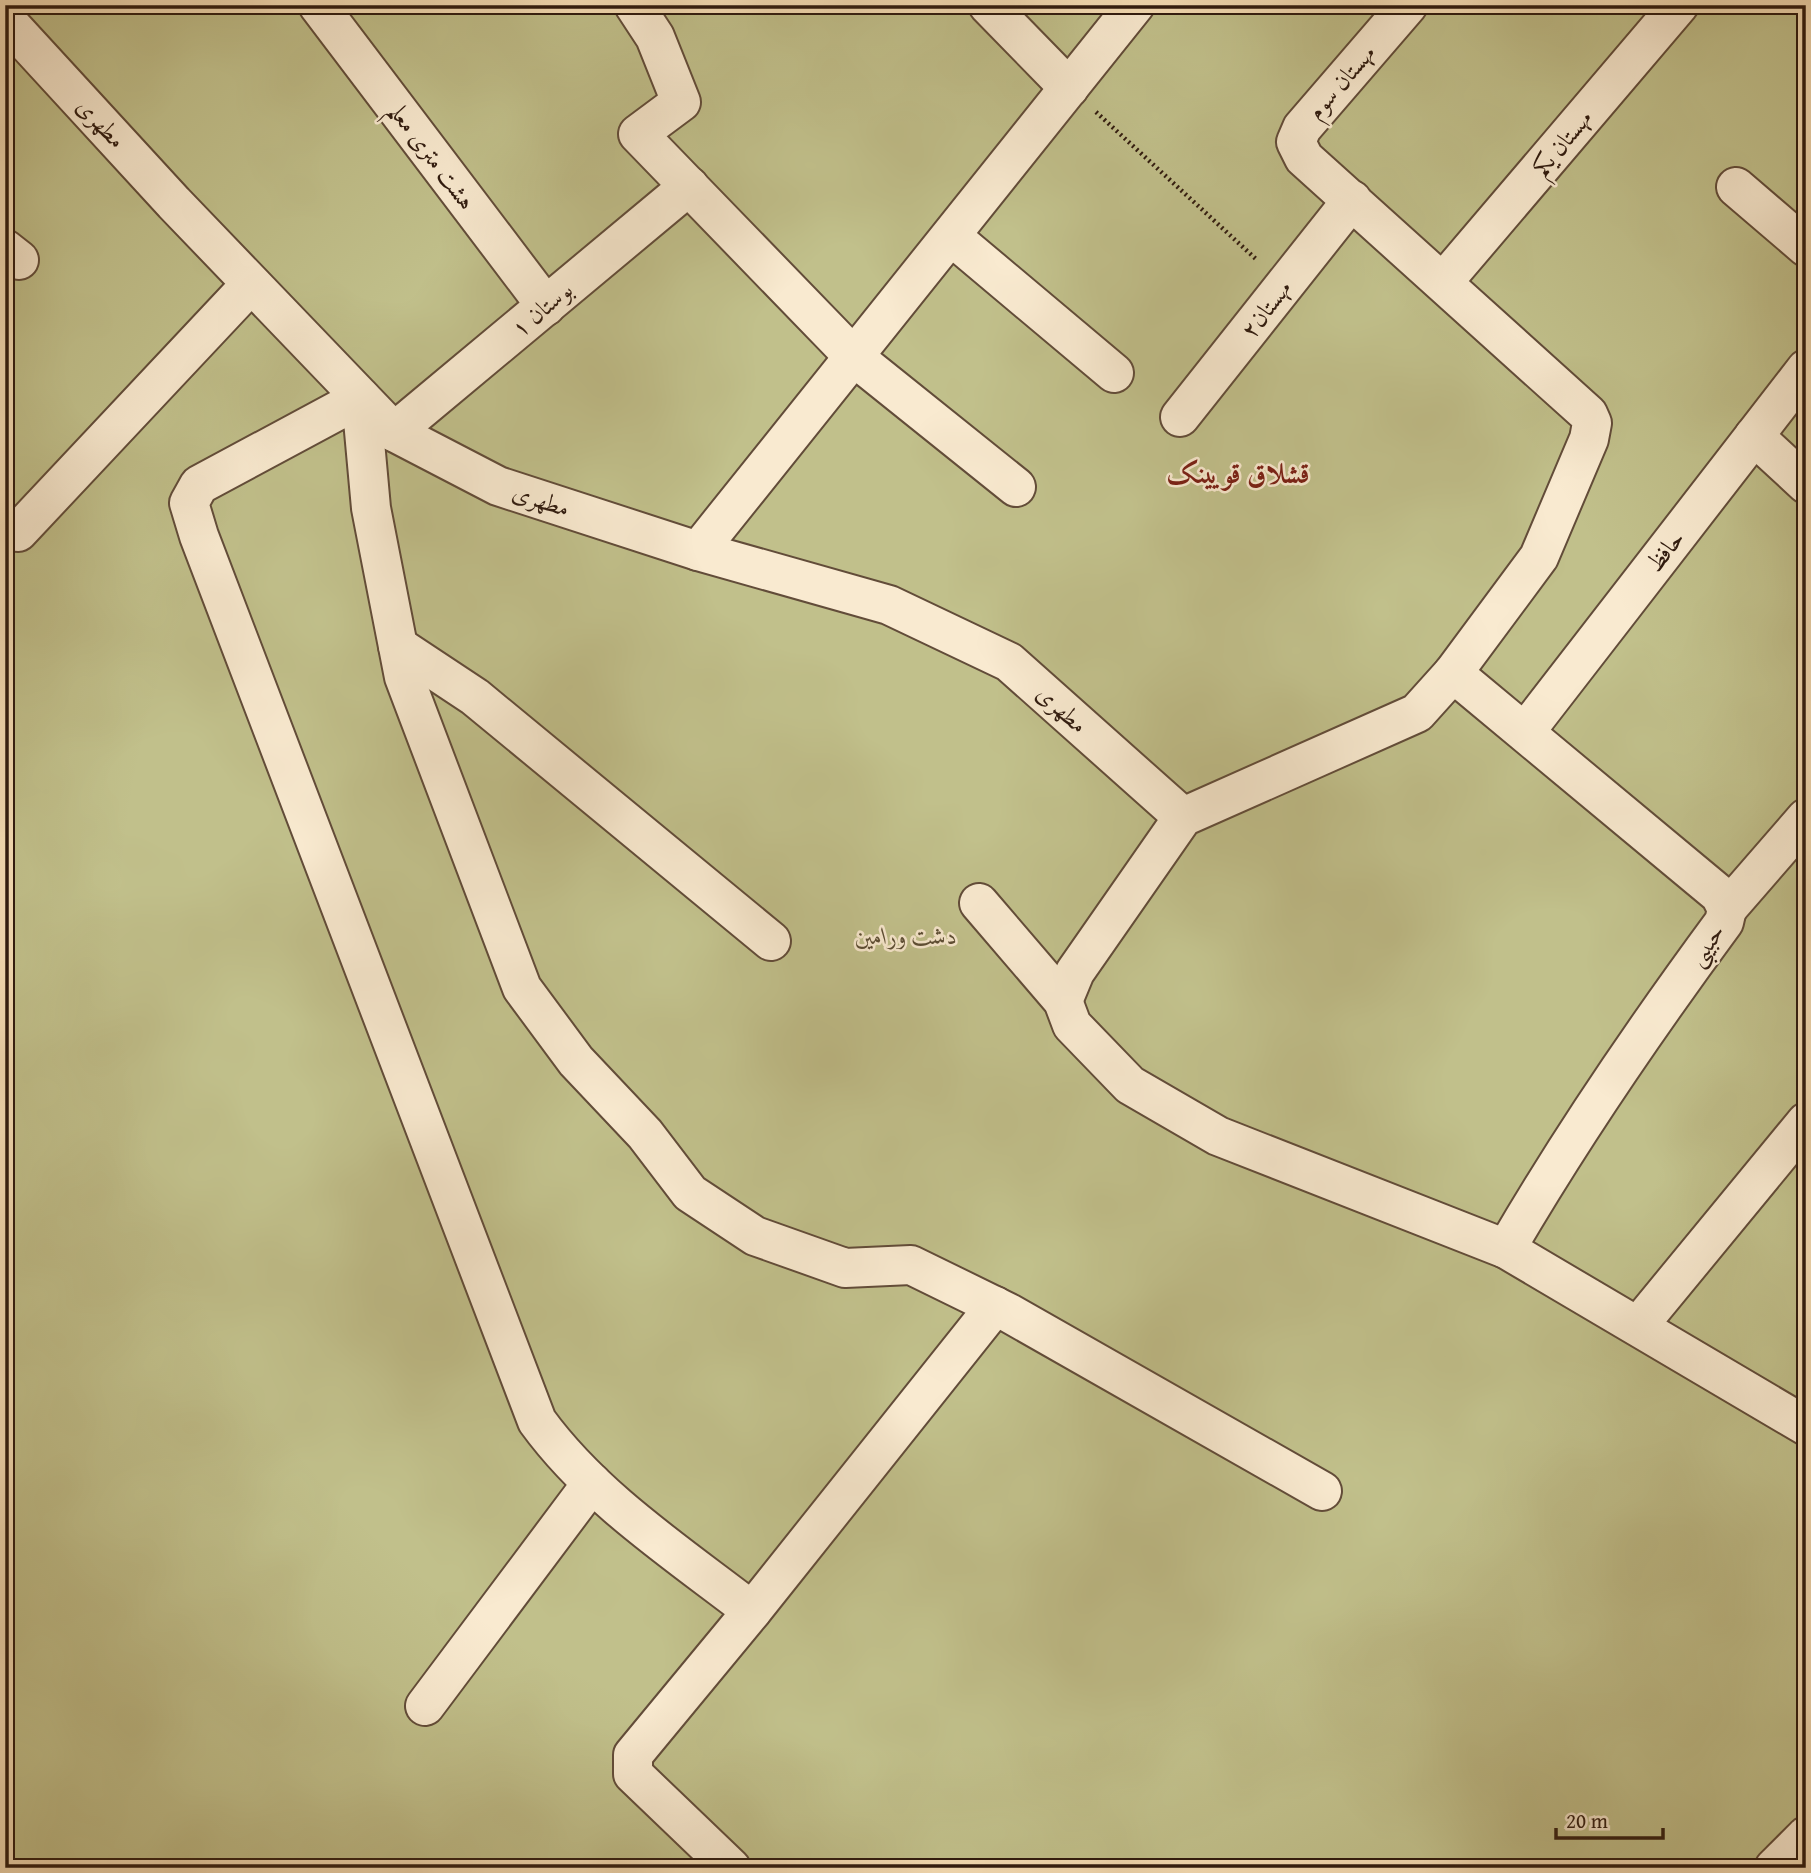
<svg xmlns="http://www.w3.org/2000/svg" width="1811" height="1873" font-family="'Gentium Book Plus',Amiri,serif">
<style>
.green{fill:#c1c08b;stroke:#786e4d;stroke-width:2}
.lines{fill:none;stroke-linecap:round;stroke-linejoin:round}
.minor-casing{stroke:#624c39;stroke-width:42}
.path{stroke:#301b0f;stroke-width:4.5;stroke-dasharray:2 3.5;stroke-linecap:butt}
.minor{stroke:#f9ead0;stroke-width:38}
.labels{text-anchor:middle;stroke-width:5;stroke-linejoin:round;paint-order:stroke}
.street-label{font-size:24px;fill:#301b0f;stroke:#f9ead0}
.park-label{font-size:24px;font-style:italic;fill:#5c4d34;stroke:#f9ead0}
.quarter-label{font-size:28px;font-weight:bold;fill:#7a1f14;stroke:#f9ead0}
</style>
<rect width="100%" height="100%" fill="#f6deb6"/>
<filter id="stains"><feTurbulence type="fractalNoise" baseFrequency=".00286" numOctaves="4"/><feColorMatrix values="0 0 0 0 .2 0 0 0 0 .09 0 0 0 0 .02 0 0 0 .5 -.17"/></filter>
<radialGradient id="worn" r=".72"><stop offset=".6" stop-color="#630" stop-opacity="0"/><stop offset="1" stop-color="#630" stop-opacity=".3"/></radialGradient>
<rect class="green" x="5" y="5" width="1801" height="1863"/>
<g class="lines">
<defs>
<g id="minor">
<path d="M318,5L546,306"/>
<path d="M634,5L655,37L681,102L638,134L854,357L1016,487"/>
<path d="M988,5L1069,88"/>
<path d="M5,19L174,203L394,432L498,486L698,551L889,605L1009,662L1183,817"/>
<path d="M1736,187L1806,247"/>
<path d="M951,236L1114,373"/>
<path d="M5,249L19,260"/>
<path d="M1444,281L1679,5"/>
<path d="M1180,417L1352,200"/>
<path d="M394,432L689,186"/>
<path d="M1754,436L1806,484"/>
<path d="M18,532L251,284"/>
<path d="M698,551L1135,5"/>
<path d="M398,646L475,697L771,941"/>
<path d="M1453,673L1720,895L1727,909L1724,922C1645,1029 1573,1134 1506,1249"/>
<path d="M1525,732L1806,369"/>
<path d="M979,903L1063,1001L1072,1025L1130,1085L1218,1136L1506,1249L1806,1426"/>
<path d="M1727,909L1806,818"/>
<path d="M1063,1001L1075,972L1183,817L1417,713L1453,673L1539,557L1589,439L1592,423L1588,414L1304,158L1296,142L1302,128L1408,5"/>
<path d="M1639,1325L1806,1122"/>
<path d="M752,1611C677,1553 593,1498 537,1421L199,536L189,503L199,485L361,398L371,508L404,677L522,988L576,1061L645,1134L690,1193L755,1236L845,1268L911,1265L1009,1313L1322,1491"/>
<path d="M425,1706L592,1483"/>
<path d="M731,1868L633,1774V1755L752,1611L995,1306"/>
<path d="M1774,1868L1806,1836"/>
</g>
</defs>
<use href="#minor" class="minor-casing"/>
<path class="path" d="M1096,112L1257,260"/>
<use href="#minor" class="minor"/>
</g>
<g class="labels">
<g class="street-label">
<text transform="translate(1341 82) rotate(-49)" y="8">مهستان سوم</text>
<text transform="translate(101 123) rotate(47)" y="8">مطهری</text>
<text transform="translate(1562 143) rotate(-50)" y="8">مهستان یکم</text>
<text transform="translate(432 156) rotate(53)" y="8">هشت متری معلم</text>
<text transform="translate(542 309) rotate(-40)" y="8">بوستان ۱</text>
<text transform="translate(1266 309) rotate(-52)" y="8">مهستان۲</text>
<text transform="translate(541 500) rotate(18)" y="8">مطهری</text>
<text transform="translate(1665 551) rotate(-52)" y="8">حافظ</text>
<text transform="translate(1062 709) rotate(42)" y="8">مطهری</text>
<text transform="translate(1706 945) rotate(-55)" y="8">حبیبی</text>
</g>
<g class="park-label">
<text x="906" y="944">دشت ورامین</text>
</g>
<g class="quarter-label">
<text x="1238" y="483">قشلاق قویینک</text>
</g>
</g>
<rect width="1811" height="1873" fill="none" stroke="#f6deb6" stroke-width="28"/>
<rect x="7" y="7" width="1797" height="1859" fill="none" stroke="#301b0f" stroke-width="3.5"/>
<rect x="14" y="14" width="1783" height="1845" fill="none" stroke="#301b0f" stroke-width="2"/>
<path d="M1556 1828v10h107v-10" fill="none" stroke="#301b0f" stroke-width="3.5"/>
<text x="1566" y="1828" font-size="21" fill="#301b0f" stroke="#f9ead0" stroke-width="5" paint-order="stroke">20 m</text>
<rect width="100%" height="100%" filter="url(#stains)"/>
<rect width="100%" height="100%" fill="url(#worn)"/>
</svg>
